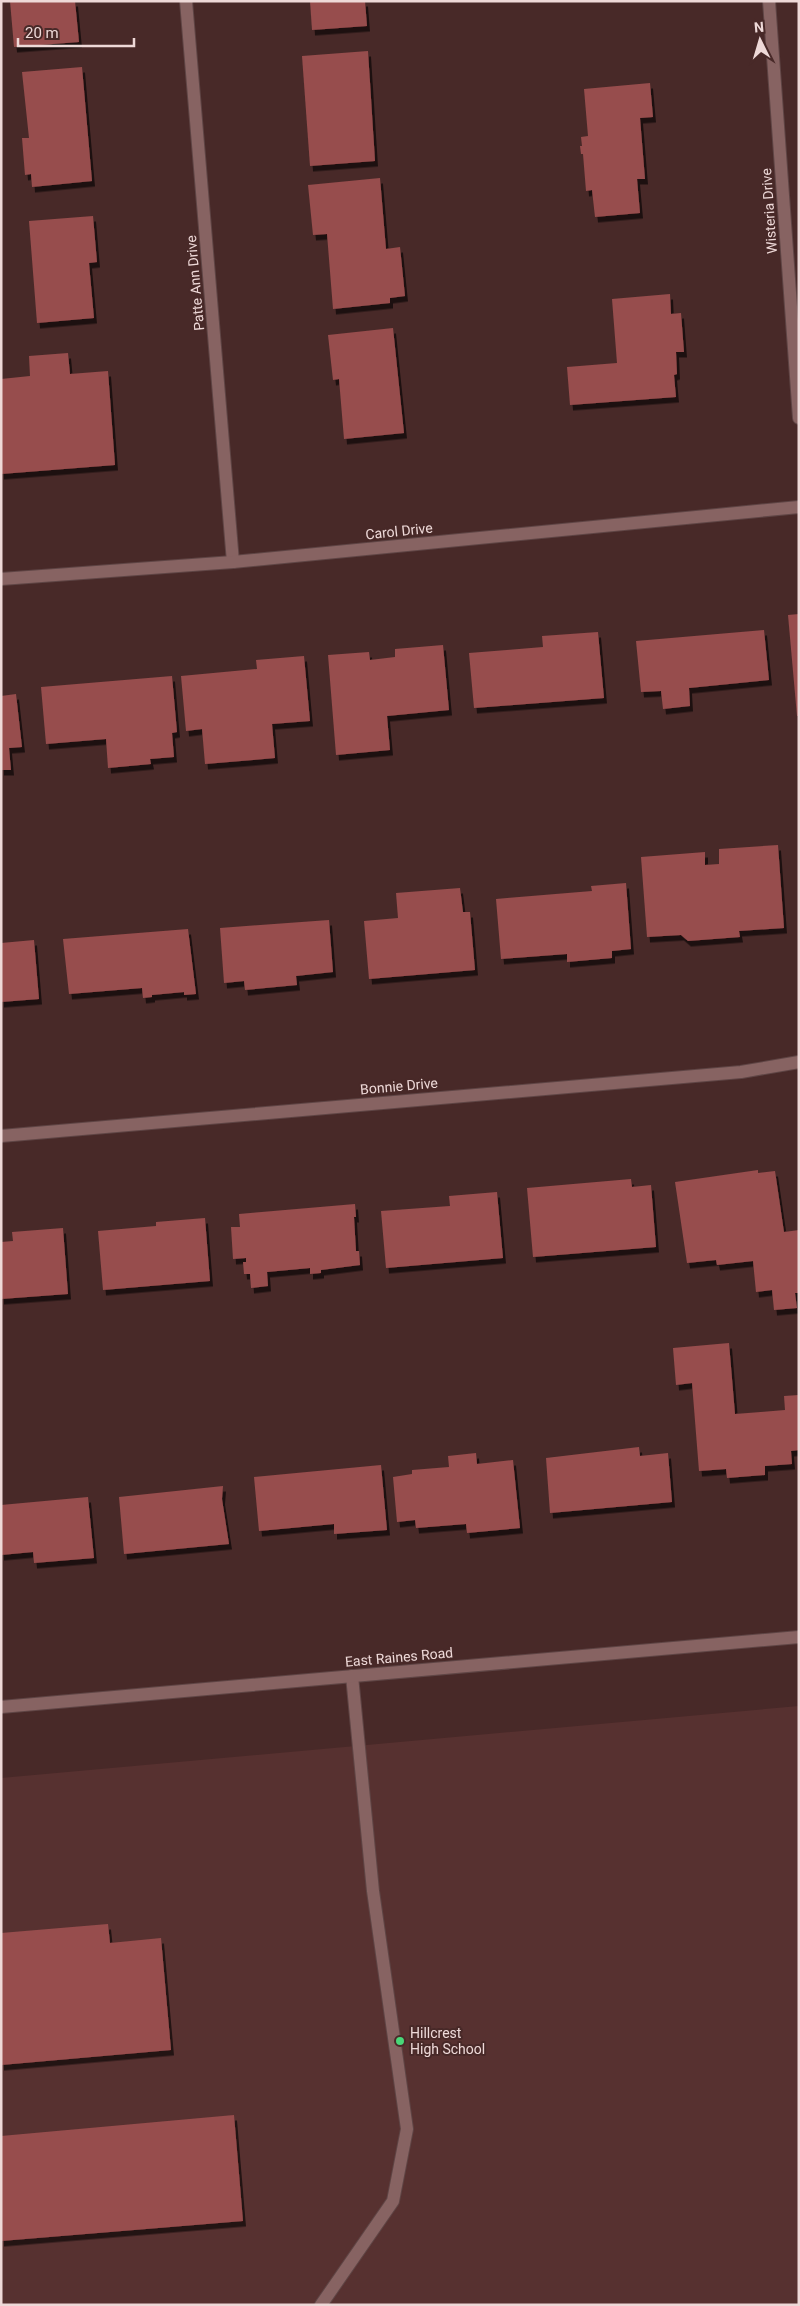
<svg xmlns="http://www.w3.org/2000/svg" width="800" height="2306" font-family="Roboto,sans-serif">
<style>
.built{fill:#573130}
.building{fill:#974d4d;filter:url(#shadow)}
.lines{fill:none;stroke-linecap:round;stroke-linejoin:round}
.service-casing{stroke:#5f4545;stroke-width:14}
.minor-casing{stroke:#5f4545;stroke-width:14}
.secondary-casing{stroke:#5f4545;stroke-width:14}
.service{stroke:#876362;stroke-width:12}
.minor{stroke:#876362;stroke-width:12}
.secondary{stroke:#876362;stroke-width:12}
.poi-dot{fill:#49d778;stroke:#482928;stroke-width:2}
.labels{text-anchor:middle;stroke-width:4;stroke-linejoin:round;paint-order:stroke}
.street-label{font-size:14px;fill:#eed9d8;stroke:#482928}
.poi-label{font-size:14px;fill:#eed9d8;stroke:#482928;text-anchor:start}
</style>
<defs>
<filter id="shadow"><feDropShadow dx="3" dy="5.5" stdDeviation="0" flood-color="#0009"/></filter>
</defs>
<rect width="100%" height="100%" fill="#482928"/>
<path class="built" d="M799,1706V2305H1V1778Z"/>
<g class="building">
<path d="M10,1H75L79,42L14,47Z"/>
<path d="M310,1H365L367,26L312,30Z"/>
<path d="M368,51L375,161L310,166L302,56Z"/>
<path d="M82,67L92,181L32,187L31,174L25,175L22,138H29L22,72Z"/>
<path d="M650,83L653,117L640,118L645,179H637L640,213L595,217L592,190L586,191L583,154H581L580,146H582L581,137L588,136L584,89Z"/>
<path d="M380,178L386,249L400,247L405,296L390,298V303L333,309L327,234L313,235L308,185Z"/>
<path d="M93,216L97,262L89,263L94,318L37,323L29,221Z"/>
<path d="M670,294L671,314L681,313L684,352H676L677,374L674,375L676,397L570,405L567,367L617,363L612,299Z"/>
<path d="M393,328L404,433L344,439L339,379L333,380L328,335Z"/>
<path d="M68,353L70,374L108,371L115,465L1,474V379L30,376L29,356Z"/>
<path d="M799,614V716H797L788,615Z"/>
<path d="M764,630L769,680L689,688L690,706L663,709L661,691L641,692L636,641Z"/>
<path d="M598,632L604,698L474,708L469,653L543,647L542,636Z"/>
<path d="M443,645L449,710L387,716L390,750L336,755L328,655L369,652L370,660L395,657V649Z"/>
<path d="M304,656L310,721L272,724L275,758L205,764L202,729L186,731L181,676L257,669L256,660Z"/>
<path d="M172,676L177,732L172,733L174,757L150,759L151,764L108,768L106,739L46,744L41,687Z"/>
<path d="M16,694L22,747L9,748L11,770H1V696Z"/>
<path d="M778,845L784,928L739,931L740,937L688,941L681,935L647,937L641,857L705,852V865L719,864V849Z"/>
<path d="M626,883L631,949L612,951V958L567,962V954L501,959L496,899L592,891L591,886Z"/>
<path d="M460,888L463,912H470L475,970L369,979L364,921L398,918L396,893Z"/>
<path d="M329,920L333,972L296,976L297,985L245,990L244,981L224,983L220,928Z"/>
<path d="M188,929L196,994L184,995V992L152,995V997L143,998L142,988L69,994L63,939Z"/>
<path d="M34,940L39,999L1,1002V943Z"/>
<path d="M758,1170V1173L775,1171L784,1232L799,1230V1293H795L797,1308L774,1310L772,1290L756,1292L753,1261L717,1265L716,1260L687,1263L675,1182Z"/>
<path d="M631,1179L632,1187L651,1185L656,1247L533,1257L527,1188Z"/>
<path d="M497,1192L503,1258L386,1268L381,1211L450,1206L449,1196Z"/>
<path d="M355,1204L356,1217H354L356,1251H359L360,1265L321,1270V1273L310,1274V1268L267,1272L268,1286L251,1288L250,1274H244L243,1262H246V1258L233,1259L231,1227H240L239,1214Z"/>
<path d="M205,1218L210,1281L103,1290L98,1231L156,1226V1222Z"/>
<path d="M63,1228L68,1294L1,1299V1242L13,1241L12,1232Z"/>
<path d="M729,1343L735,1414L785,1410L784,1396L799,1395V1450L791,1451L792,1464L765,1466V1475L727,1478L726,1469L699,1471L692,1383L676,1385L673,1348Z"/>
<path d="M639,1447L640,1456L668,1453L672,1502L550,1513L546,1458Z"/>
<path d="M476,1453L477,1464L513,1460L520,1528L467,1533L466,1524L416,1528L415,1520L397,1522L393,1477L412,1474V1470L449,1467L448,1456Z"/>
<path d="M381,1465L387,1530L334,1534V1524L259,1531L254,1477Z"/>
<path d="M223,1486L222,1499L229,1544L124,1554L119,1497Z"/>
<path d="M88,1497L94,1558L34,1563L33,1552L1,1555V1505Z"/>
<path d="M108,1924L110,1943L161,1938L171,2050L1,2065V1933Z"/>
<path d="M234,2115L243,2221L1,2241V2136Z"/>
</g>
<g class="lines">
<defs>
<path id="service" d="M321,2305L393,2201L407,2129L373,1891L352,1676"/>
<g id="minor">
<path d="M186,1L233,562"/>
<path d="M769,1L799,418"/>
<path d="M1,579L233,562L799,507"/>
<path d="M1,1136L741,1072L799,1062"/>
</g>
<path id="secondary" d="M1,1707L799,1637"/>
</defs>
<use href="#service" class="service-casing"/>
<use href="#minor" class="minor-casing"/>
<use href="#secondary" class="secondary-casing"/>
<use href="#service" class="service"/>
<use href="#minor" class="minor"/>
<use href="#secondary" class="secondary"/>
</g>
<circle class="poi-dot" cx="400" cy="2041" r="5"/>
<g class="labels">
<g class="street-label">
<text transform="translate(769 211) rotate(-94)" y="5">Wisteria Drive</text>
<text transform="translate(195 283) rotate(-95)" y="5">Patte Ann Drive</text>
<text transform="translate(399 531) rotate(-6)" y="5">Carol Drive</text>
<text transform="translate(399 1086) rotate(-5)" y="5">Bonnie Drive</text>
<text transform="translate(399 1657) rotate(-5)" y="5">East Raines Road</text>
</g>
<g class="poi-label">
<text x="410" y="2038">Hillcrest<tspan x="410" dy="16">High School</tspan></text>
</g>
</g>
<rect width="800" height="2306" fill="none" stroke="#eed9d8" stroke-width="5"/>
<g transform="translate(760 40) rotate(355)" stroke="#482928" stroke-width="4" paint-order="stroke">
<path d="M0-4L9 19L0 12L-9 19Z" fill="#eed9d8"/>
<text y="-8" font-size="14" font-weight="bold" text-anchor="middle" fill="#eed9d8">N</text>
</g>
<path d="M18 38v8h116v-8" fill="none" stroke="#eed9d8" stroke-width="2.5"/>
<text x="25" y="38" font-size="15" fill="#eed9d8" stroke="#482928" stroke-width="4" paint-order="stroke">20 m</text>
</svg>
